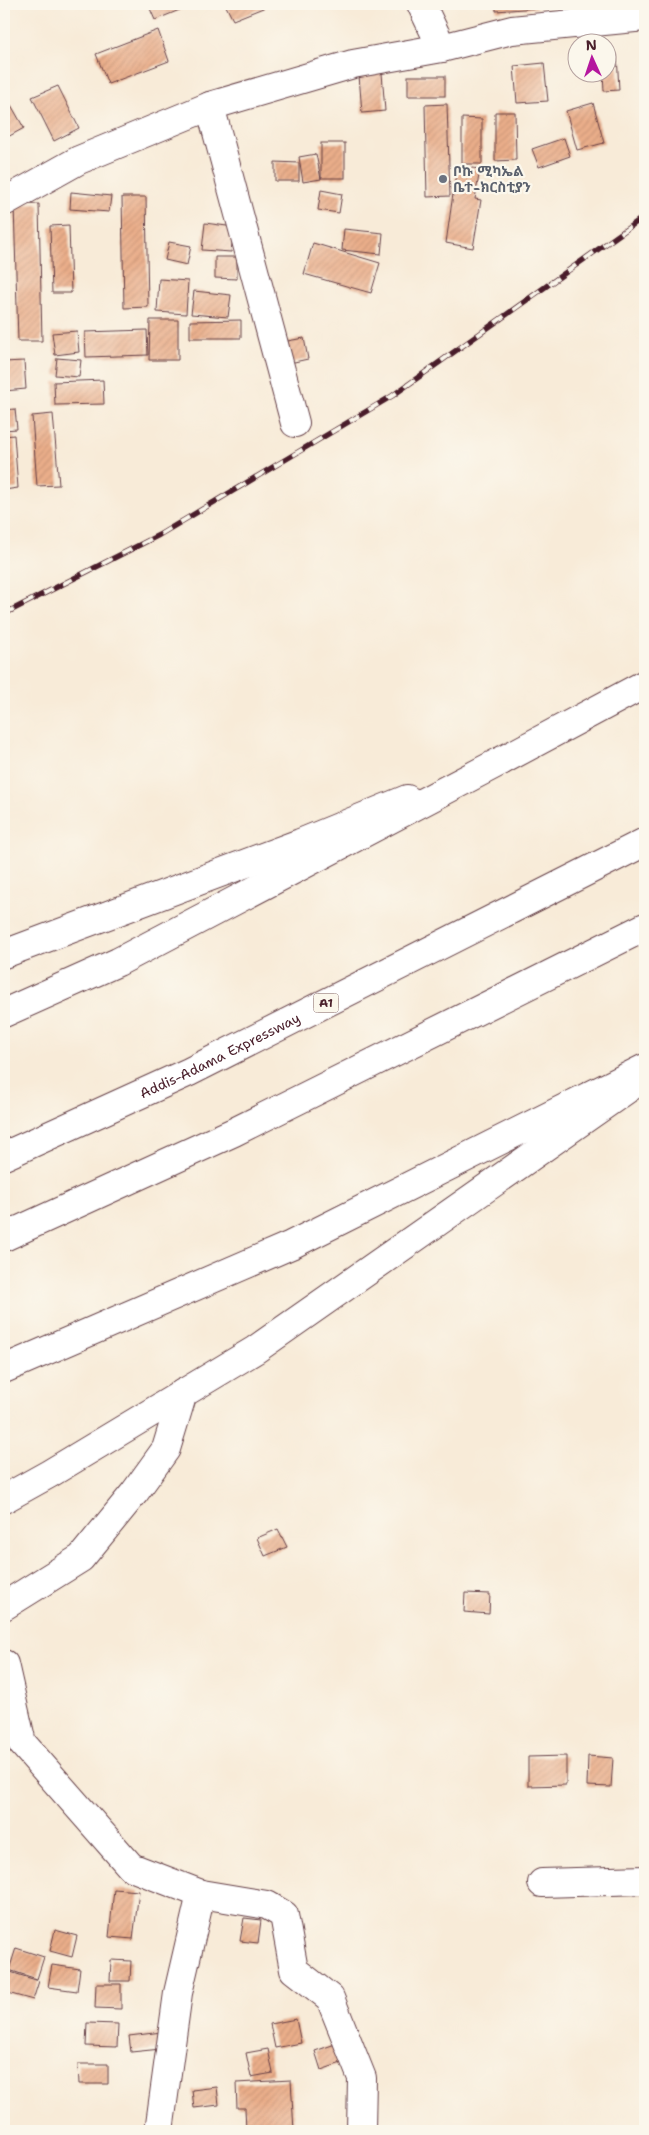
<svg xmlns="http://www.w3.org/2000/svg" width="649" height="2135" font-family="'Shantell Sans','Noto Sans Ethiopic',sans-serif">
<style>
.building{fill:url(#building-hatch)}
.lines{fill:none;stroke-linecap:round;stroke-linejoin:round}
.street-casing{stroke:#643e45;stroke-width:30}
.secondary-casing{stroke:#643e45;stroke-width:30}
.primary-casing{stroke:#643e45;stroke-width:30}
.highway-casing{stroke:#643e45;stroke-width:30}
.street{stroke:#fff;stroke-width:28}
.secondary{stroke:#fff;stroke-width:28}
.primary{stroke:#fff;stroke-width:28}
.highway{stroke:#fff;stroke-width:28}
.rail-casing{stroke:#4a1f2b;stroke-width:5.5}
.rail{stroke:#fbf7ec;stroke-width:4;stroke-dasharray:11;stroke-linecap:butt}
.worship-dot{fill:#6b7280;stroke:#fbf7ec;stroke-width:2}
.labels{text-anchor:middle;stroke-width:4.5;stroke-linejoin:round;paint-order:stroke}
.shield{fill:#fbf7ec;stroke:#7f6065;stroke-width:1}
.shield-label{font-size:12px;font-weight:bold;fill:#4a1f2b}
.worship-label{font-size:14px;font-weight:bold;fill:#5b616d;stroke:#fbf7ec;text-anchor:start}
.street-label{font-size:14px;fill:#4a1f2b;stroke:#fbf7ec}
</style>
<defs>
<pattern id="building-hatch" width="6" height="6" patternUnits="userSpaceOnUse" patternTransform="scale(1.25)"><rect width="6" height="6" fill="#eaae8a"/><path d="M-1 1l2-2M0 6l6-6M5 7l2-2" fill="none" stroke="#ca9577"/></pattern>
</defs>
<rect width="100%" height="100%" fill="#fbf7ec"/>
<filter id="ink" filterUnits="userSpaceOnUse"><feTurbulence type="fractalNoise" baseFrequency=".02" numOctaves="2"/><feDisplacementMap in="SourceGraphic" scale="10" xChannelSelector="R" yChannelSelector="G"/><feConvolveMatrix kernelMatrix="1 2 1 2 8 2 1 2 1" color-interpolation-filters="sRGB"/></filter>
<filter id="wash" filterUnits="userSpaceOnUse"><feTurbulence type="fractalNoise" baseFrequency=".0096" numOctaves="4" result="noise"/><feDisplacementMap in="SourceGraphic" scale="20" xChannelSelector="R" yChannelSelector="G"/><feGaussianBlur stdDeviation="1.12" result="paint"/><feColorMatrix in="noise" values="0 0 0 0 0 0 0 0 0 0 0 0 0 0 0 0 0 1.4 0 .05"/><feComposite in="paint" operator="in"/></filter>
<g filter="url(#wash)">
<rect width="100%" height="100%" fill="#f8ebd8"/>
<g id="blocks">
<g class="building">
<path d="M148,4H194L155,20Z"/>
<path d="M225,4H273L233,20Z"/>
<path d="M496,4H536L537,8L496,11Z"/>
<path d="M158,30L169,61L108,84L96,54Z"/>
<path d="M617,54L619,90L604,91L603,72H606V55Z"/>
<path d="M544,63L548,101L517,103L514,66Z"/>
<path d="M382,73L385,111L362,113L359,75Z"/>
<rect x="408" y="76" width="37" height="20"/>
<path d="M58,86L79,128L54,141L32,97Z"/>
<path d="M593,103L604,143L577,150L566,111Z"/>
<path d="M447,104L450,196L427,197L425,105Z"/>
<path d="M11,105L24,128L4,139V110Z"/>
<path d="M495,112H515L516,160L495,161Z"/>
<path d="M462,118L482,119V164H462Z"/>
<path d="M564,138L570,156L539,167L532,149Z"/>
<rect x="321" y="143" width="24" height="35"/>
<path d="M316,154L321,179L303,182L299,157Z"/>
<path d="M275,162L299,163V181H275Z"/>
<path d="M457,166L480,169L475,199L481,200L473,248L446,243Z"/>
<path d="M321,190L342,194L339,213L318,210Z"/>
<path d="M71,192L111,196L109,212L70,209Z"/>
<path d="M122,197H146L148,307L124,308Z"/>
<path d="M39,204L42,341H18L14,205Z"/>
<path d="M205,223L234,227L231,252L202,250Z"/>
<path d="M69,225L71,293H52L50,226Z"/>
<path d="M344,229L383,233L381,254L342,250Z"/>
<path d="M169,242L191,246L187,265L165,260Z"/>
<path d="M313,243L380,263L371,293L304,274Z"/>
<path d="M215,257H237V279L215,278Z"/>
<path d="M159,279L188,281L186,314L157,312Z"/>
<path d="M194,291L231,295L228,317L191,314Z"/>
<path d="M150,320H178V360H149Z"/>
<path d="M241,320V338H190V321Z"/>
<path d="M147,330L148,355L86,357L85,332Z"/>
<path d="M77,331L79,352L55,355L52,333Z"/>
<path d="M304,338L308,359L285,364L282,342Z"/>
<path d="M57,358L81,360L79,377L55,375Z"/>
<path d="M24,361L26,389L4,391V362Z"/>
<path d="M103,380L104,404L55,405L54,382Z"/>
<path d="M15,409L17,429L4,430V410Z"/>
<path d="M53,414L59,485L37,486L32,416Z"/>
<path d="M14,435L18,488L4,490V436Z"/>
<path d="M278,1529L287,1547L265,1556L257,1538Z"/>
<path d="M465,1593L490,1594L489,1614L464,1612Z"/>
<path d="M566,1756V1785L528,1786V1757Z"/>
<path d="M588,1756L613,1758L611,1787L587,1786Z"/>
<path d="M114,1889L139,1891L133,1939L109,1937Z"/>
<path d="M244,1918L261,1920L258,1943L240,1941Z"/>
<path d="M55,1930L77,1936L72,1957L50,1951Z"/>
<path d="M16,1948L44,1957L37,1979L9,1970Z"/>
<path d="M111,1960L131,1961L130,1981H110Z"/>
<path d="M52,1965L80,1969L77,1991L48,1987Z"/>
<path d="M4,1970L39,1981L33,2000L4,1992Z"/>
<path d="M96,1984H121V2009L95,2008Z"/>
<path d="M296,2019L301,2043L275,2048L270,2024Z"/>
<path d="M87,2023L118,2024L117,2047L86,2046Z"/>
<path d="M170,2031L171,2048L131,2052L129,2036Z"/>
<path d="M344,2041L350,2060L321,2070L315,2051Z"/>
<path d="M268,2049L273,2073L251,2077L246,2053Z"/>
<path d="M78,2064H108V2084H79Z"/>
<path d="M291,2080L294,2131H246L245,2108H237L236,2083Z"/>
<path d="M217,2087L219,2105L194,2108L192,2090Z"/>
</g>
</g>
</g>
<g filter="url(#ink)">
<use href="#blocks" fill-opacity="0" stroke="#643e45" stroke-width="1"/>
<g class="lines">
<defs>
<g id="street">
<path d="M421,4L442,48"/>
<path d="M210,106L295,423"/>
<path d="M4,202L79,160L210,106L353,64L442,48L512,30L645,17"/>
<path d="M4,1606L81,1558L135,1492L166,1449L183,1393"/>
<path d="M4,1664L22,1743L131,1867L201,1894L267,1905L284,1915L294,1970L330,1998L362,2078L361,2131"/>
<path d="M542,1883L645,1880"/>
<path d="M159,2131L178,1993L201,1894"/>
</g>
<g id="secondary">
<path d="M4,954L300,843L407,799"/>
<path d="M4,1499L49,1474L255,1350L643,1078"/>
</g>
<path id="primary" d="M501,761L645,684"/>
<g id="highway">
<path d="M4,1013L118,962L501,761"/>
<path id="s1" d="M4,1156L189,1072L645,842"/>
<path d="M4,1237L234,1132L645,927"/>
<path d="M4,1369L291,1245L645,1068"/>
</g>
</defs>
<use href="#street" class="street-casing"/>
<use href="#secondary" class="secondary-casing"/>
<use href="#primary" class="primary-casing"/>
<use href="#highway" class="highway-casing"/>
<use href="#street" class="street"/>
<use href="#secondary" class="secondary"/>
<use href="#primary" class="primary"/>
<use href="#highway" class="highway"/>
<defs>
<path id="rail" d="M4,614L159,535L392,396L645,216"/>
</defs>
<use href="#rail" class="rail-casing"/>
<use href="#rail" class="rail"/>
</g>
</g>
<circle class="worship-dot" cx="443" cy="179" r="5"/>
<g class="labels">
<rect class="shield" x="313.5" y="993.5" width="25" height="19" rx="4"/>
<g class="shield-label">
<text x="326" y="1007">A1</text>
</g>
<g class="worship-label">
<text x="453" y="176">ቦኩ ሚካኤል<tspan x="453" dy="16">ቤተ-ክርስቲያን</tspan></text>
</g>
<g class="street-label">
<text dy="5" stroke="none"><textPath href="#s1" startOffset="238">Addis-Adama Expressway</textPath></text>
</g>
</g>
<rect width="649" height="2135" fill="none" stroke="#fbf7ec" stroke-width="20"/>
<g transform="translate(592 58) rotate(357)"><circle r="24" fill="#fbf7ec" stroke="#b4a19f"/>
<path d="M0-4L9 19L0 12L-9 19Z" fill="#b5179e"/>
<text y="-8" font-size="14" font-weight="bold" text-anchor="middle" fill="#4a1f2b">N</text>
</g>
</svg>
